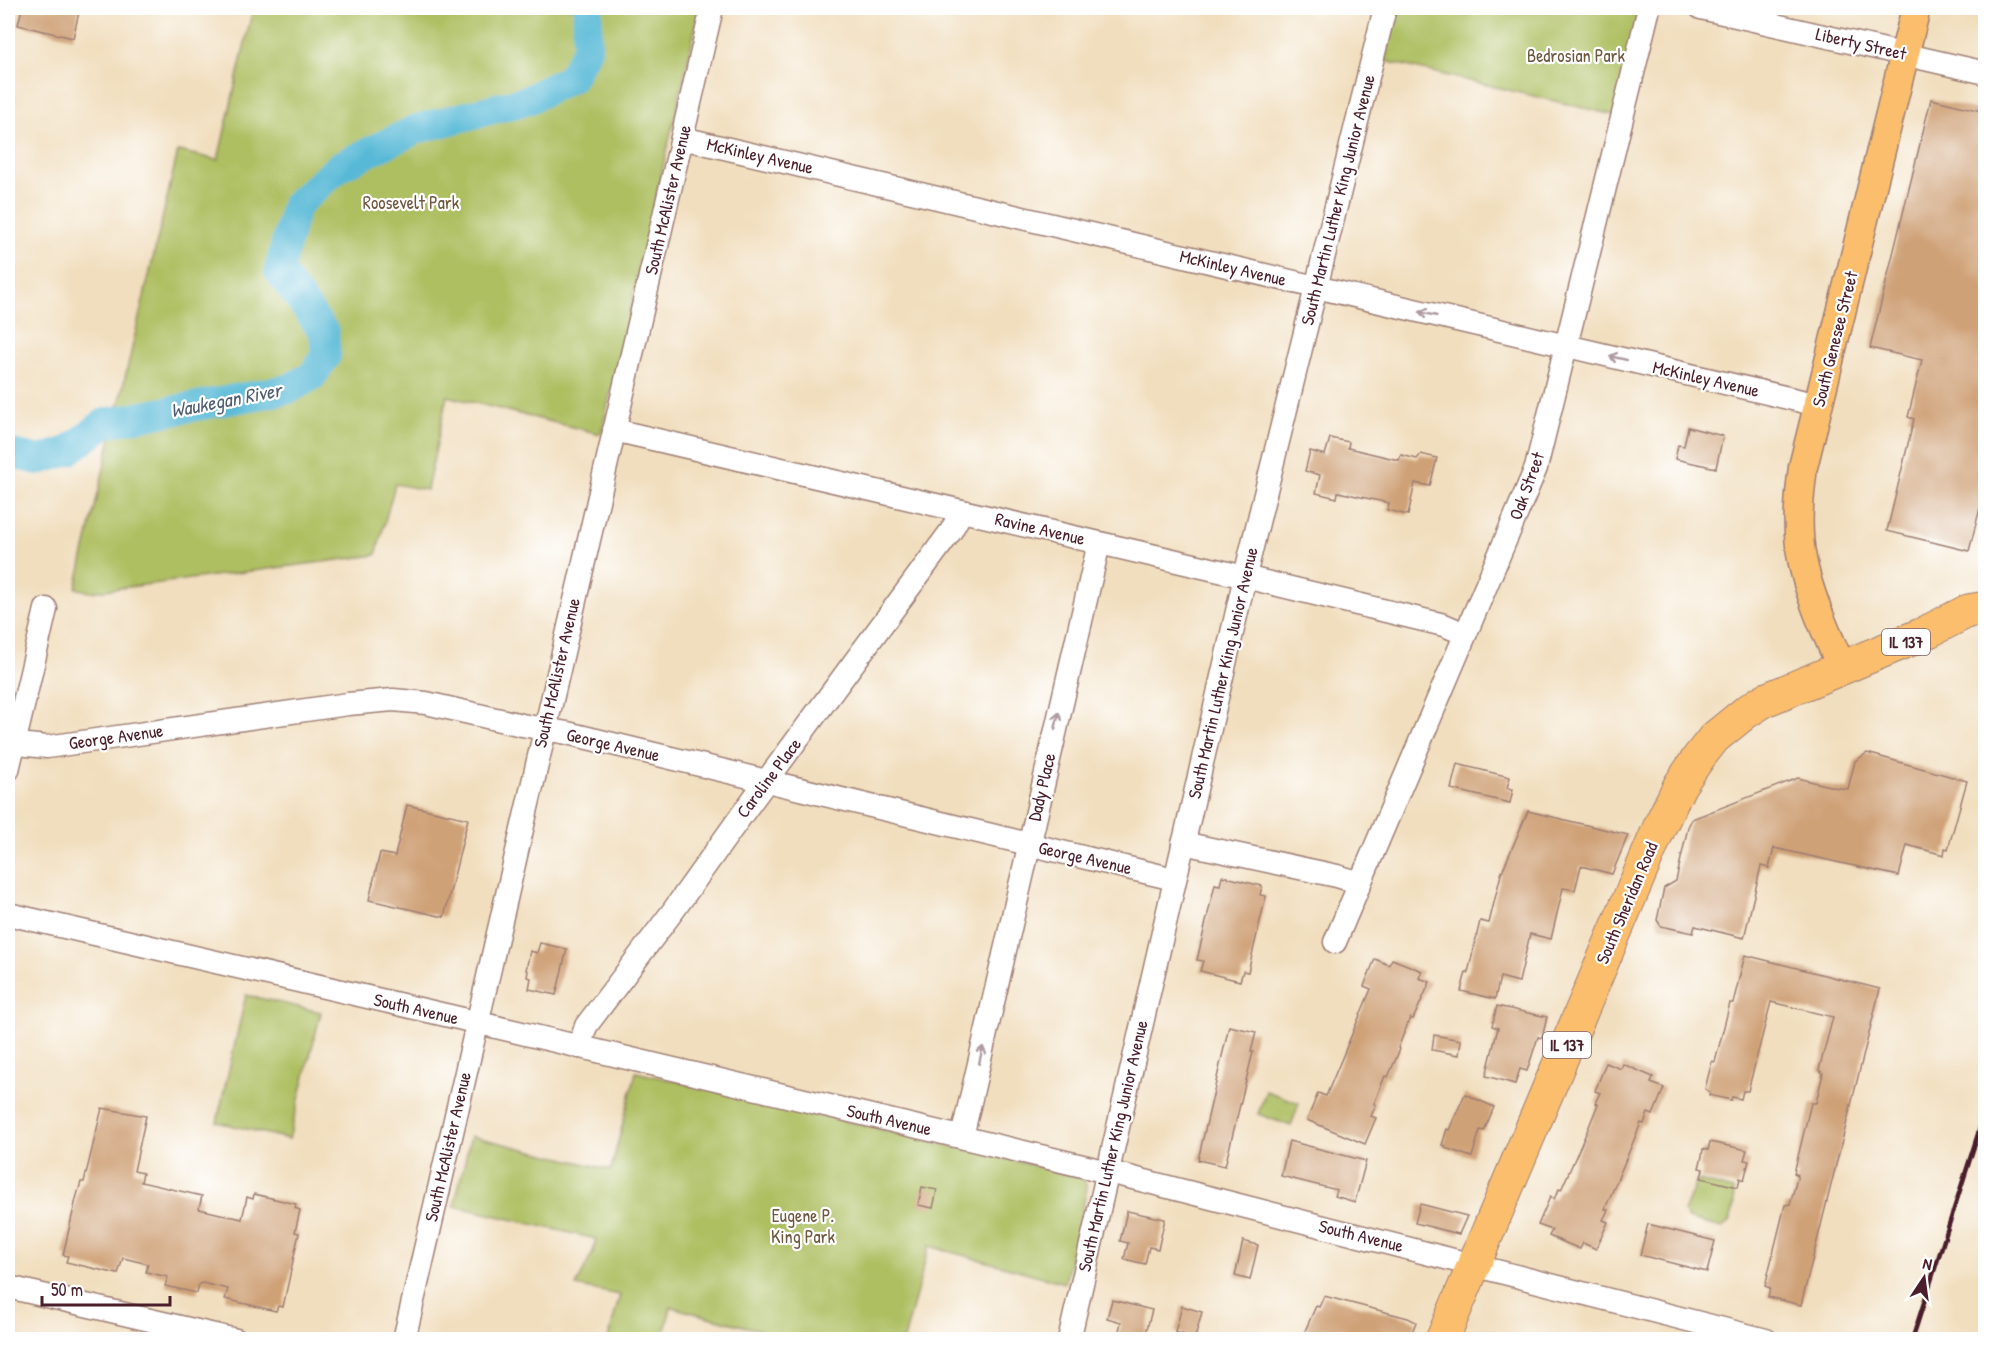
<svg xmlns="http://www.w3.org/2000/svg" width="1993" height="1347" font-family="'Patrick Hand',sans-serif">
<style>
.green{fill:#aebf62;stroke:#7c6f46;stroke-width:1.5}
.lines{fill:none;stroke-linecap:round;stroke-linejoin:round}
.river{stroke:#59b9d7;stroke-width:30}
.building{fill:#cfa177}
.minor-casing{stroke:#9e7e74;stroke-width:25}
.major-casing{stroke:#9e7e74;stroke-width:31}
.highway-casing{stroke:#9e7e74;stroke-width:35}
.minor{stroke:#fff;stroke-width:22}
.major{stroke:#fabe6d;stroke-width:28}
.highway{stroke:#fabe6d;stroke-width:33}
.rail{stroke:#4a1f2b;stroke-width:4.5}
.oneway{stroke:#ae9aa0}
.labels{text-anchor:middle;stroke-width:4.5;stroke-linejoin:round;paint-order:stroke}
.shield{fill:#fff;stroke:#80626b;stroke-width:1.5}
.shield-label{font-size:16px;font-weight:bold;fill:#4a1f2b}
.street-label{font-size:18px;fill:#4a1f2b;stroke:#fff}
.park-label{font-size:18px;fill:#6d573e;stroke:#fff}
.water-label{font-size:20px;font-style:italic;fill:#505d70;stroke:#fff}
</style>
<rect width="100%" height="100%" fill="#fff"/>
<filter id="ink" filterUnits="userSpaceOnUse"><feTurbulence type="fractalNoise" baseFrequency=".0167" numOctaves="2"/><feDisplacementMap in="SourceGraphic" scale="12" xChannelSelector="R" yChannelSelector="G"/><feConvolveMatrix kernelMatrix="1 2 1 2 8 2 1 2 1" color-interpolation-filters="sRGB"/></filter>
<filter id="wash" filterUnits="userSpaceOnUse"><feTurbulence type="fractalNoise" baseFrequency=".008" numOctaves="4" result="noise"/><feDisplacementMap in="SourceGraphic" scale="24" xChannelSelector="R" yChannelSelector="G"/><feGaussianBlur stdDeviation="1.35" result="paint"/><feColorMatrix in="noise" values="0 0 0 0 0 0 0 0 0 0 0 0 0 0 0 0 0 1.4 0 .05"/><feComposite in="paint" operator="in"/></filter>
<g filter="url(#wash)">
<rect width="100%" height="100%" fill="#f1debe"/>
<g class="green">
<path d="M253,8H700L601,434L447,396L427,490L395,484L376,555L90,592L76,588L178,151L218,160Z"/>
<path d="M1398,8H1636L1638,13L1614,115L1385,61Z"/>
<path d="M246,995L321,1012L289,1139L217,1122Z"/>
<path d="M636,1072L1083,1177L1087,1188L1065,1283L929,1246L904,1340L793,1339L671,1307L663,1339H608L620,1295L576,1286L593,1252L596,1239L454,1206L471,1136L611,1170Z"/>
<path d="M1266,1091L1299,1103L1291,1126L1258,1114Z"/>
<path d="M1700,1181L1733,1190C1735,1202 1734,1222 1722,1228L1688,1219L1684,1212L1696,1182Z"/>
</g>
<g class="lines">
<path class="river" d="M8,453L39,460L68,451L105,423L289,389L312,376L326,356L324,332L279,271L296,205L340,166L417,129L528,100L571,78L587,49L588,8"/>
</g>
<g id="blocks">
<g class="building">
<path d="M22,8H80L73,38L18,25Z"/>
<path d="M1931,99L1986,112V505L1981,504L1969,551L1887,531L1914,419L1908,417L1922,360L1870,348Z"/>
<path d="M1688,427L1723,436L1716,468L1675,459L1678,445L1684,446Z"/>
<path d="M1330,438L1349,442L1348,448L1399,460L1401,455L1417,459L1421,454L1437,458L1430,486L1415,483L1408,515L1387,510L1389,503L1338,492L1337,498L1316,493L1320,475L1305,471L1310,451L1325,455Z"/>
<path d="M1867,753L1967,781L1948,849L1945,848L1944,855L1907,845L1899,876L1774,848L1769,868L1761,866L1744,938L1695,926L1693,933L1661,926L1657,920L1664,888L1676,881L1688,827L1692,819L1798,778L1833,787L1848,789L1855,761Z"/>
<path d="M1457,764L1510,777L1507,788L1513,789L1510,803L1451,789Z"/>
<path d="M407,805L468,819L444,917L369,900L380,853L395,856Z"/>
<path d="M1528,811L1628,835L1612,874L1581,866L1575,890L1563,888L1551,939L1530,934L1519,982L1500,977L1495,999L1461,991L1466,972L1468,973L1480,921L1489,923L1501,874Z"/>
<path d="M1222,876L1262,886L1260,895L1266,896L1248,972L1243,971L1240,981L1200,971L1203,961L1197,960L1215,884L1220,885Z"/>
<path d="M540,943L567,949L556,995L529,989L531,978L527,977L528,971L526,970L530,951L537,953Z"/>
<path d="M1745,955L1880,989L1801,1305L1768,1297L1770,1288L1765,1286L1785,1205L1790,1204L1798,1175L1794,1173L1811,1103H1816L1823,1073L1819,1070L1833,1017L1771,1002L1748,1091H1743L1741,1099L1732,1097L1731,1100L1709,1095L1710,1092L1705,1089L1712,1061L1715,1062L1730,1003H1733Z"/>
<path d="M1375,959L1389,965L1392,959L1422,971L1419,978L1430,982L1413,1019L1410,1018L1398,1048L1400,1049L1388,1077L1385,1076L1374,1104L1376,1105L1371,1116L1376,1118L1365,1144L1307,1120L1318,1093L1326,1096L1371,989L1364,986Z"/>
<path d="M1497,1006L1547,1017L1542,1038L1538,1037L1527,1071L1520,1069L1515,1084L1486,1076L1498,1028L1492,1026Z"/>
<path d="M1229,1026L1256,1032L1251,1052H1253L1225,1166L1198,1160Z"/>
<path d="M1434,1035L1461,1040L1459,1055L1432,1050Z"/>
<path d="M1606,1063L1621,1069L1623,1064L1653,1077L1651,1083L1664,1088L1653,1115L1648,1113L1644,1124L1641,1123L1631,1147L1605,1209L1608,1210L1603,1220L1608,1222L1596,1249L1583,1243L1580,1249L1549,1236L1552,1230L1538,1225L1550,1197L1554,1199L1559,1189L1561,1190L1588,1129L1598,1104L1595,1103L1600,1093L1595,1091Z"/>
<path d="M1465,1094L1494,1107L1484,1131L1480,1130L1472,1157L1445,1148L1446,1146L1442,1145L1447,1129L1449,1130Z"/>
<path d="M102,1108L146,1116L134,1171L143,1173L141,1182L202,1196L199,1209L242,1219L247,1197L253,1199L254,1194L296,1204L295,1208L300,1210L295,1232L299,1233L283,1307L278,1306L276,1311L225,1299L228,1289L202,1283L199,1284L197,1293L165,1286L168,1277L146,1272L148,1264L123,1258L118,1274L66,1262L68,1256L63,1255L76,1199L81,1182H84Z"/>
<path d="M1289,1141L1366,1161L1355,1202L1335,1196L1337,1190L1281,1176Z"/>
<path d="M1710,1142L1747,1150L1744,1160L1749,1161L1744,1180L1740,1178L1738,1187L1701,1178L1703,1169L1699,1168L1702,1156L1703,1149L1708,1150Z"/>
<path d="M922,1187L937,1190L933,1208L918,1205Z"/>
<path d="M1420,1204L1467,1216L1459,1234L1415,1223Z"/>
<path d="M1127,1211L1165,1219L1158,1249L1149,1247L1145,1264L1124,1259L1128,1243L1120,1241Z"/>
<path d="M1648,1224L1715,1241L1707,1272L1640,1255Z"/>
<path d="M1243,1241L1258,1245L1250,1280L1235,1276Z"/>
<path d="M1324,1296L1408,1318L1416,1322L1409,1340H1301L1316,1306L1319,1307Z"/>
<path d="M1112,1300L1152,1310L1144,1340H1117L1121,1322L1107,1318Z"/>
<path d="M1182,1306L1202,1312L1195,1338L1175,1332Z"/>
</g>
</g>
</g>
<g filter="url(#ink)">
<use href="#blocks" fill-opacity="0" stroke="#9e7e74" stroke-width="1.5"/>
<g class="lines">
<defs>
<g id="minor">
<path d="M1701,8L1986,73"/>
<path d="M682,138L1818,405"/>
<path d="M614,430L1224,572L1444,625L1465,634"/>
<path d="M8,743L47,747L348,704L393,700L426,703L522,725L567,733L1174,879"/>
<path d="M8,770L46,609"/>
<path d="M1183,843L1337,876L1360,883"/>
<path d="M8,914L454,1017L1129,1177L1766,1340"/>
<path d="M1335,942L1536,468L1649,8"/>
<path d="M579,1047L586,1026L673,911L751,802L951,531L962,511"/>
<path d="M962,1137L1099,543"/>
<path d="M8,1287L236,1340"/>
<path d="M404,1340L712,8"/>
<path d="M1069,1340L1250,555L1385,8"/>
</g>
<path id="major" d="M1842,668C1827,634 1809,596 1802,559C1796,528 1799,498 1803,467L1916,8"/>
<path id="highway" d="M1442,1340L1660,826L1680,785L1699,757L1714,738L1746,712L1765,700L1921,635L1968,611L1986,608"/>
</defs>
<use href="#minor" class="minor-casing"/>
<use href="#major" class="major-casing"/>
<use href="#highway" class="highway-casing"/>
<use href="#minor" class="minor"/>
<use href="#major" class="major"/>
<use href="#highway" class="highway"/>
<path class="rail" d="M1912,1340L1986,1109"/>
</g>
<defs><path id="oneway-shaft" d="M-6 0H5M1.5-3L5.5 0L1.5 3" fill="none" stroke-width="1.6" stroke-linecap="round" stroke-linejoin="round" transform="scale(1.5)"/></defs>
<g class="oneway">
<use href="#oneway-shaft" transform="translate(1428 314) rotate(-167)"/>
<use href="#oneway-shaft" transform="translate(1618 358) rotate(-167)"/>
<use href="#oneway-shaft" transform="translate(1057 721) rotate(-77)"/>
<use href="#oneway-shaft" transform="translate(981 1055) rotate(-77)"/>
</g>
</g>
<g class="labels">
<g class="shield">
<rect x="1882" y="629" width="48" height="26" rx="4.5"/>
<rect x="1543" y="1032" width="48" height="26" rx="4.5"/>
</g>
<g class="shield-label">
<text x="1906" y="648">IL 137</text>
<text x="1567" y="1051">IL 137</text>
</g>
<g class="street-label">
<text transform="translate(1861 44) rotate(13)" y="6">Liberty Street</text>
<text transform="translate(760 156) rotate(13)" y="6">McKinley Avenue</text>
<text transform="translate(668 200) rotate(-77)" y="6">South McAlister Avenue</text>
<text transform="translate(1338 200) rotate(-76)" y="6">South Martin Luther King Junior Avenue</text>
<text transform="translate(1233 268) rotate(13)" y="6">McKinley Avenue</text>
<text transform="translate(1835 339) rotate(-76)" y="6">South Genesee Street</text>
<text transform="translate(1706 379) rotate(13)" y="6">McKinley Avenue</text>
<text transform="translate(1527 486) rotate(-70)" y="6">Oak Street</text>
<text transform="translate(1040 529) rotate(13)" y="6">Ravine Avenue</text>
<text transform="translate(557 673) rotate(-77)" y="6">South McAlister Avenue</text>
<text transform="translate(1223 673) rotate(-77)" y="6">South Martin Luther King Junior Avenue</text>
<text transform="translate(116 737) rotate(-8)" y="6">George Avenue</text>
<text transform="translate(613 745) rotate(13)" y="6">George Avenue</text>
<text transform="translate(769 778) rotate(-53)" y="6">Caroline Place</text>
<text transform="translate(1042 787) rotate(-77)" y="6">Dady Place</text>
<text transform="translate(1085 858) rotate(13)" y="6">George Avenue</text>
<text transform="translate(1627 903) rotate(-67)" y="6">South Sheridan Road</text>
<text transform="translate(416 1009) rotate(13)" y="6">South Avenue</text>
<text transform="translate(889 1120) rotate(13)" y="6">South Avenue</text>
<text transform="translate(1113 1146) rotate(-77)" y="6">South Martin Luther King Junior Avenue</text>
<text transform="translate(448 1147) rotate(-77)" y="6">South McAlister Avenue</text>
<text transform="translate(1361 1236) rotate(14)" y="6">South Avenue</text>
</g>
<g class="park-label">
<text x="1576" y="62">Bedrosian Park</text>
<text x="411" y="209">Roosevelt Park</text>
<text x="803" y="1222">Eugene P.<tspan x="803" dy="21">King Park</tspan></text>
</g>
<g class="water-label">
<text transform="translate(226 400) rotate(-11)" y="7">Waukegan River</text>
</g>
</g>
<rect width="1993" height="1347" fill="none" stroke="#fff" stroke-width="30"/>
<g transform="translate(1924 1278) rotate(13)" stroke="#ffffff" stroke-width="4.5" paint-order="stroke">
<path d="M0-4.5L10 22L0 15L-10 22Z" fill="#4a1f2b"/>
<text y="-9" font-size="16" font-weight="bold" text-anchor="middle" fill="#4a1f2b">N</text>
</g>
<path d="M42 1296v9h128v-9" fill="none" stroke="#4a1f2b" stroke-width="3"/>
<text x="51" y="1296" font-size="18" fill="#4a1f2b" stroke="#ffffff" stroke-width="4.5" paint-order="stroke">50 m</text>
</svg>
